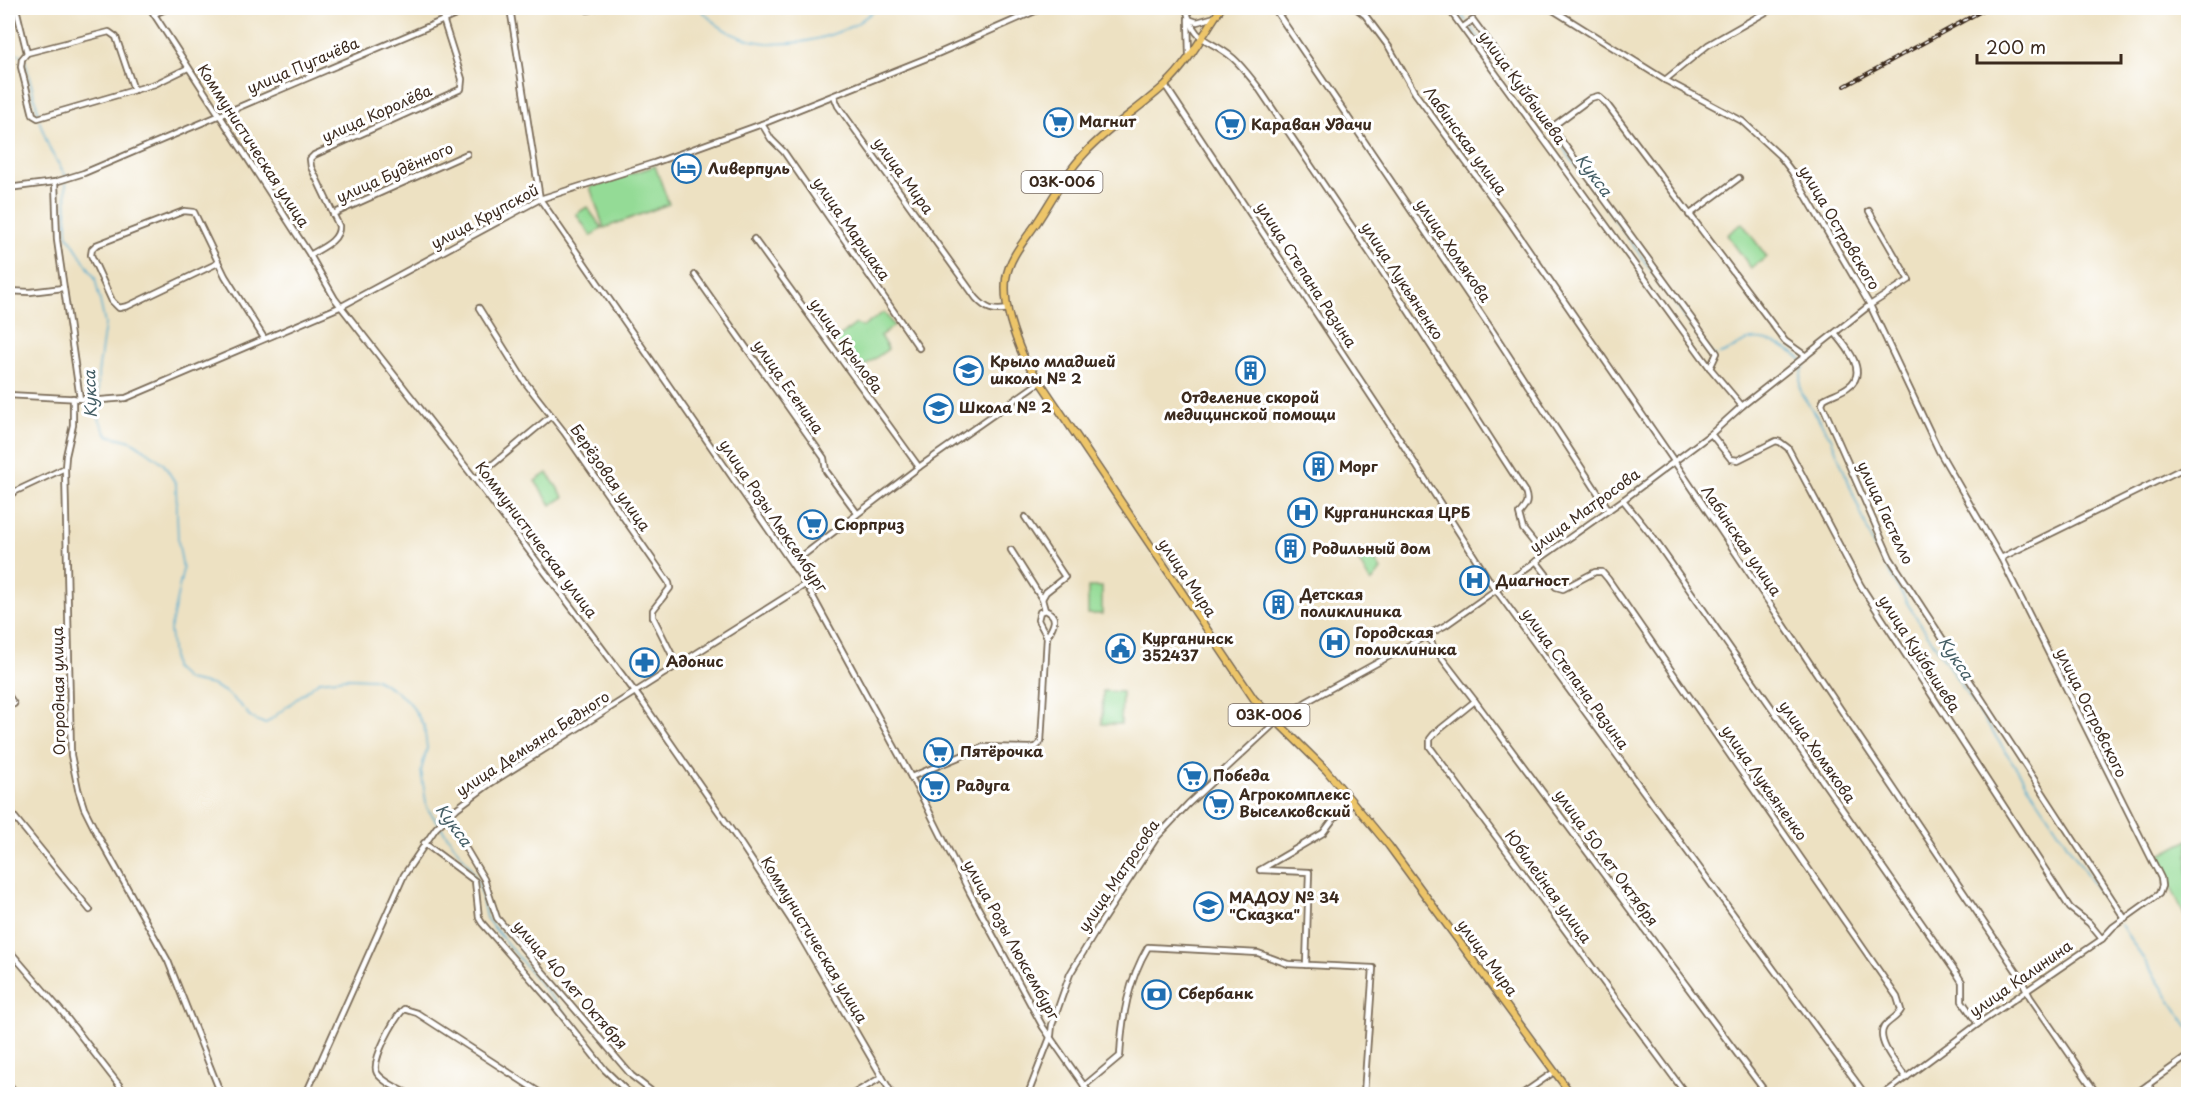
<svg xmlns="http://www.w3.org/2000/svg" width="2196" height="1102" font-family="'Playpen Sans',sans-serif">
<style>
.green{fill:#94db96;stroke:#68825a;stroke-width:1.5}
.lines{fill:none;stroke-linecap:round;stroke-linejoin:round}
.stream{stroke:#52acd0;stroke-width:1.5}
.minor-casing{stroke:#796a57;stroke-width:8}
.major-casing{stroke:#796a57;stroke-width:9}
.minor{stroke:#fff;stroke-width:4.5}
.major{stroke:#edc569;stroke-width:6}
.rail-casing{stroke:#3b2a1e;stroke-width:4}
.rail{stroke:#fff;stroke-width:1.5;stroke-dasharray:4.5;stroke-linecap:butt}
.labels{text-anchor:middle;stroke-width:6;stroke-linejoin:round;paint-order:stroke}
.shield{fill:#fff;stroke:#766a62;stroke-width:1.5}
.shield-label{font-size:14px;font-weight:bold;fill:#3b2a1e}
.street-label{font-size:15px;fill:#3b2a1e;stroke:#fff}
.poi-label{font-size:15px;font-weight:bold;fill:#3b2a1e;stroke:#fff;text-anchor:start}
.water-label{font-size:16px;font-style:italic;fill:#445e65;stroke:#fff}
</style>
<rect width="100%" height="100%" fill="#fff"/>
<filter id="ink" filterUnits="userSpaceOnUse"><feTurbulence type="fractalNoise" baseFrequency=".0167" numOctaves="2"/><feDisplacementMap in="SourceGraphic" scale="12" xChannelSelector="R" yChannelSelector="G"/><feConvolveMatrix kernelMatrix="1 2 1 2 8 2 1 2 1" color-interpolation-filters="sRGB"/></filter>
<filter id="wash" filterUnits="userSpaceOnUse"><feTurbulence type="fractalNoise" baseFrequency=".008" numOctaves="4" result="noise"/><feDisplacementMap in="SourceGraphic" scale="24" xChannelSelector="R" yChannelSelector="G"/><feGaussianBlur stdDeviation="1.35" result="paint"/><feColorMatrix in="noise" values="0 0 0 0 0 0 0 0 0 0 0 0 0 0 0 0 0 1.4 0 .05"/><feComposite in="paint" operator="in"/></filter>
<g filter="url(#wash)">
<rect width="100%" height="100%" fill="#ede1c2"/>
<g class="green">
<path d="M655,166L669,204L604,228L590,187Z"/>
<path d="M587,207L602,228L591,236L576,214Z"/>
<path d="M1742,223L1767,257L1751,268L1727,235Z"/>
<path d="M884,312L894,326L880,336L888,349L856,372L833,341L856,324L863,327Z"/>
<path d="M547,473L564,497L551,505L535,481Z"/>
<path d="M1371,553L1381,570L1371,583L1357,558Z"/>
<rect x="1088" y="587" width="14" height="27"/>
<path d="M1103,691L1122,692L1121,724H1102Z"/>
<path d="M2188,840V923L2157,857Z"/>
</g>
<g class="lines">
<g class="stream">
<path d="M700,8C738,56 807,49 856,24C864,19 871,12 879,8"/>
<path d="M1456,8L1466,21"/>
<path d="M1469,25L1549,128L1712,355H1715"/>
<path d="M8,51L21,55"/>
<path d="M25,61L39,115"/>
<path d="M39,120L50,150L66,176"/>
<path d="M66,180L67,234L95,278L105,324L98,374L99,419L107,435L131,441L145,450L163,463L176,484L178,541L183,569L170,630L174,668L187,680L212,685L227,693L243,708"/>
<path d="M1720,354C1731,352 1739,342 1750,340C1769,337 1792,350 1806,363C1800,371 1799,384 1801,393L1831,438L1873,544L1909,606L2118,921"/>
<path d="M246,711L250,717L265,724L319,681L346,678L376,679L393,689L410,703L424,726L427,748L421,771L427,808L470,867L480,887L486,918L595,1050L637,1094"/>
<path d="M2121,925L2188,1027"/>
</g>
</g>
</g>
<g filter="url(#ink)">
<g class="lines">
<defs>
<g id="minor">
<path d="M16,8L27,53L22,59L21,67L33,115L38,118L155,84L188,68"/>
<path d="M150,8L310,255L335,299L475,479L641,700L741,844L791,920L892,1094"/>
<path d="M510,8L540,199L806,584L924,801L970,893L1043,1027L1090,1094"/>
<path d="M1186,8C1195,45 1208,37 1233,58C1242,66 1250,77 1258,87L1398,295L1525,492C1529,502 1526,506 1519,514L1523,529L1544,555"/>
<path d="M1274,8L1490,327L1609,510"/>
<path d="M1356,8L1365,15L1389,47L1415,93L1507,218L1674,461L2019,975L2030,997L2097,1094"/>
<path d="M1448,8L1710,368L1742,406"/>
<path d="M1550,8L1665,80L1742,121L1780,156L1792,172L1870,305L1939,451L2001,558L2161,878L2162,886L2159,894L2113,927L2102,939L1978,1024L1884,1094"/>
<path d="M588,10L596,8"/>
<path d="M154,14L168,8"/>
<path d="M1463,27L1473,20L1717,353L1710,368"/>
<path d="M27,53L109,32L116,37L134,90"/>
<path d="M1189,55L1188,19L1197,22L1215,17"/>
<path d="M1665,80L1708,45L1773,8"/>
<path d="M1165,85L1400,440L1493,586L1865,1094"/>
<path d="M834,96L838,106L976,298C986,309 993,312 1008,309"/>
<path d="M762,124L771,139L784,152L919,348"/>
<path d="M1552,127L1591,98L1598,96L1606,103L1785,341L1806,356"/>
<path d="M55,182L57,240L80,399"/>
<path d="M8,188L55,182L84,173L472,8"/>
<path d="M333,214L467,154"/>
<path d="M1689,215L1739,178"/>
<path d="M754,239L919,467"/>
<path d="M310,255C321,248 340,241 339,226L311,167L310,159L314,155L461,89L462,79L443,19"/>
<path d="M218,263L128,306L119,308L112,301L91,255L92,249L96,245L184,211L194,212L225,276L264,338"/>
<path d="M695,275L824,458L826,471L857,513"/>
<path d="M8,291L30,292L63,288"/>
<path d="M479,308L525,382L564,432L669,583L670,588L653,610V617L677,665"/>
<path d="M1835,333C1845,345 1869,372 1849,386C1842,392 1832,394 1824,399L1822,404L1890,558L2125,919"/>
<path d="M8,395L101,400L126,398L342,306L540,199L654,163L762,124L937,54L1042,8"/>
<path d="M73,398V425L66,456L65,468L71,755L78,789L84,808L96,832L168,961L221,1094"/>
<path d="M1711,434L1731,459L1738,460L1776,441L1780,442L1788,448L1861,586L2070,908L2089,923L2102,939"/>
<path d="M475,479L551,416"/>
<path d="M8,497L14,492L65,468"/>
<path d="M1623,500L1652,536L1957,974L1962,982V1001L1978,1024"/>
<path d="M1011,550L1042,599"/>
<path d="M2001,558L2188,466"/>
<path d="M1536,561L1556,587L1563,589L1595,572H1602L1608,579L1897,997L1901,1010C1897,1018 1889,1020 1884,1027C1875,1041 1899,1067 1906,1078"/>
<path d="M793,563L919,467L1040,382"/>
<path d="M8,586V587"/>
<path d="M1045,610L1040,612L1038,620L1047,637"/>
<path d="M1428,636L1434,648L1475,701L1767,1094"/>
<path d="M8,695L14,704"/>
<path d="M1475,701L1434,734L1430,739V747L1686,1094"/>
<path d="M911,777L983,747L1030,748L1036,747L1041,742L1047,637C1053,627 1060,616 1045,610L1042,599L1046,592L1065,577L1025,517"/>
<path d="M8,809L90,910"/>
<path d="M447,817L484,879L497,918L632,1076L655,1094"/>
<path d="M424,843L475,881L479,918L482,923L552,1003L605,1070L630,1094"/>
<path d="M1260,870L1309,872L1306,965"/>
<path d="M1260,870L1323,833L1335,817L1354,803"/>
<path d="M8,949L63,1013L126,1094"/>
<path d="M8,1083L16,1094"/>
<path d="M2148,1085L2156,1094"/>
<path d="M1084,1086L1120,1056C1122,1017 1128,981 1148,947L1258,953L1288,964L1373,968L1364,1094"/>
<path d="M306,1094L404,875L436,828L457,808L491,783L806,584"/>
<path d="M409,1094C399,1089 383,1082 377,1073C370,1062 395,1017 404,1009L417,1013L542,1094"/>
<path d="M853,1094L882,1077"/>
<path d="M1028,1094L1051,1035L1052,1025L1070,974L1102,921L1157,837L1188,804L1276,722L1306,702L1446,625L1623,500L1711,434L1742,406L1870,305L1909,280L1869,211"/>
<path d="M1522,1094L1554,1072"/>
<path d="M2135,1094L2188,1056"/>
</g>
<path id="major" d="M1221,8C1204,33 1188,64 1165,85C1139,109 1109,127 1085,153C1065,174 1052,200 1036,224C1024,241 1009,258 1006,279C1003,306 1014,335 1024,358L1254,699L1326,770L1389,846L1571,1094"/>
</defs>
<use href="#minor" class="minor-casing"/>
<use href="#major" class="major-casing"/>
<use href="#minor" class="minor"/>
<use href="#major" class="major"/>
<defs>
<path id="rail" d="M1845,86L1987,8"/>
</defs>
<use href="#rail" class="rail-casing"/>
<use href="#rail" class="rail"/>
</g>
</g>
<defs>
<symbol id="supermarket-ring" viewBox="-11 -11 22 22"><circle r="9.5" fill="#fff" stroke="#1f6fb2" stroke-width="1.5"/><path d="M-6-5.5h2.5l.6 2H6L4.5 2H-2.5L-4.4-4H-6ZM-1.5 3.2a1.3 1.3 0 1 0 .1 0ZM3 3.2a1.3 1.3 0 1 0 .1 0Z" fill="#1f6fb2"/></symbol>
<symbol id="hotel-ring" viewBox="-11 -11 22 22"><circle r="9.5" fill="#fff" stroke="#1f6fb2" stroke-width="1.5"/><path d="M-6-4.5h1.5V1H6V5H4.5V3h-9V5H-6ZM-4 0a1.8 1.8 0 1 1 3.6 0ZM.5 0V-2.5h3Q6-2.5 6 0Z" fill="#1f6fb2"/></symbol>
<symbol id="school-ring" viewBox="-11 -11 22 22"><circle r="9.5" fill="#fff" stroke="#1f6fb2" stroke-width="1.5"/><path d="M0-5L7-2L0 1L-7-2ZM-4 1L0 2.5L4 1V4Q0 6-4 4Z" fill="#1f6fb2"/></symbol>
<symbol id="building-ring" viewBox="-11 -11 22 22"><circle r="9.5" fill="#fff" stroke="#1f6fb2" stroke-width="1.5"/><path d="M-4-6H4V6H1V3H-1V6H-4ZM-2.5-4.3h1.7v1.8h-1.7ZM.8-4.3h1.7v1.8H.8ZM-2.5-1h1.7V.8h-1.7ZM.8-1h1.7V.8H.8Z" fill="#1f6fb2"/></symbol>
<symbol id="hospital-ring" viewBox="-11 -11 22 22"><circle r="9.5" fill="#fff" stroke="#1f6fb2" stroke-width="1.5"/><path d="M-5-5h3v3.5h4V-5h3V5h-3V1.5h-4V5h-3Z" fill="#1f6fb2"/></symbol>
<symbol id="civic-ring" viewBox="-11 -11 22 22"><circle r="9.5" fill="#fff" stroke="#1f6fb2" stroke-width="1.5"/><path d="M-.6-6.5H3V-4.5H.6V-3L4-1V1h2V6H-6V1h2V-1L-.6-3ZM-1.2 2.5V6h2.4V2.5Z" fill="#1f6fb2"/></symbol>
<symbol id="pharmacy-ring" viewBox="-11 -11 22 22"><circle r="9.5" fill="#fff" stroke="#1f6fb2" stroke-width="1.5"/><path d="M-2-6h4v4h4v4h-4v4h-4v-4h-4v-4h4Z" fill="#1f6fb2"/></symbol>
<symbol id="bank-ring" viewBox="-11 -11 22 22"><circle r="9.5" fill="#fff" stroke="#1f6fb2" stroke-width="1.5"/><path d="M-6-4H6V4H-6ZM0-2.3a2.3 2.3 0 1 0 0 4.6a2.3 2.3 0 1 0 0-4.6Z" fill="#1f6fb2"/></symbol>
</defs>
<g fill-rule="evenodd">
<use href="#supermarket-ring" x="1042" y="106" width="33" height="33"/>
<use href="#supermarket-ring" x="1214" y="108" width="33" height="33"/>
<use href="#hotel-ring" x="670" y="152" width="33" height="33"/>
<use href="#school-ring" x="952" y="354" width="33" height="33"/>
<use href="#building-ring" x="1234" y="354" width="33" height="33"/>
<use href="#school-ring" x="922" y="392" width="33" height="33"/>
<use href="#building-ring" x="1302" y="450" width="33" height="33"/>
<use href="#hospital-ring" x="1286" y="496" width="33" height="33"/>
<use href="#supermarket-ring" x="796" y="508" width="33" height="33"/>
<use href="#building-ring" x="1274" y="532" width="33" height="33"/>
<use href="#hospital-ring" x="1458" y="564" width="33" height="33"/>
<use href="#building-ring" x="1262" y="588" width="33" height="33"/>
<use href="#hospital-ring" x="1318" y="626" width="33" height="33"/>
<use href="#civic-ring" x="1104" y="632" width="33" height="33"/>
<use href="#pharmacy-ring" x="628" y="646" width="33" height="33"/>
<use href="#supermarket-ring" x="922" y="736" width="33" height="33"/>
<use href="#supermarket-ring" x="1176" y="760" width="33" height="33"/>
<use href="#supermarket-ring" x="918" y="770" width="33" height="33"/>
<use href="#supermarket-ring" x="1202" y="788" width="33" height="33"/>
<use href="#school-ring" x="1192" y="890" width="33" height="33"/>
<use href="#bank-ring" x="1140" y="978" width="33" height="33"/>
</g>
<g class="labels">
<g class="shield">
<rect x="1021.5" y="171" width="81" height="22" rx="4.5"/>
<rect x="1228.5" y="704" width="81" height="22" rx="4.5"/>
</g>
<g class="shield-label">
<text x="1062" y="187">03К-006</text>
<text x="1269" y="720">03К-006</text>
</g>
<g class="street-label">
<text transform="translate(303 66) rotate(-23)" y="5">улица Пугачёва</text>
<text transform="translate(1522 88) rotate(54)" y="5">улица Куйбышева</text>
<text transform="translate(377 114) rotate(-24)" y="5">улица Королёва</text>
<text transform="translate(1465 141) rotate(54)" y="5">Лабинская улица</text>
<text transform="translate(253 146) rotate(57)" y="5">Коммунистическая улица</text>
<text transform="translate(395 173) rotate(-24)" y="5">улица Будённого</text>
<text transform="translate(903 176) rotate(54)" y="5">улица Мира</text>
<text transform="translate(485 217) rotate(-28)" y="5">улица Крупской</text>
<text transform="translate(1839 228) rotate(59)" y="5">улица Островского</text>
<text transform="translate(851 229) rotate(55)" y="5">улица Маршака</text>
<text transform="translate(1453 251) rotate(56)" y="5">улица Хомякова</text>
<text transform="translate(1306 275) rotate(57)" y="5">улица Степана Разина</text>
<text transform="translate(1402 281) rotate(57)" y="5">улица Лукьяненко</text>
<text transform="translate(846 346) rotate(54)" y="5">улица Крылова</text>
<text transform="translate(788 387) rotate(55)" y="5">улица Есенина</text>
<text transform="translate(610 478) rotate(55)" y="5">Берёзовая улица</text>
<text transform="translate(1585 511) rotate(-36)" y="5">улица Матросова</text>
<text transform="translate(1885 513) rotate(65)" y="5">улица Гастелло</text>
<text transform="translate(773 516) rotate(56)" y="5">улица Розы Люксембург</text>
<text transform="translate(536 540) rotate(53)" y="5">Коммунистическая улица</text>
<text transform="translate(1741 541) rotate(56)" y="5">Лабинская улица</text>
<text transform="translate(1187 578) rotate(56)" y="5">улица Мира</text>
<text transform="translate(1919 654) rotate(57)" y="5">улица Куйбышева</text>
<text transform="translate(1575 679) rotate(54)" y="5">улица Степана Разина</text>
<text transform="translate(59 691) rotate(-91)" y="5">Огородная улица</text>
<text transform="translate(2091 713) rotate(64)" y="5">улица Островского</text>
<text transform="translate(533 744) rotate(-33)" y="5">улица Демьяна Бедного</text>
<text transform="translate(1817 752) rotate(55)" y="5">улица Хомякова</text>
<text transform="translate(1764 783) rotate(55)" y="5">улица Лукьяненко</text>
<text transform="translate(1606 858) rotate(54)" y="5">улица 50 лет Октября</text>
<text transform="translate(1119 876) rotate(-56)" y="5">улица Матросова</text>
<text transform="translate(1548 887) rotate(54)" y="5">Юбилейная улица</text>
<text transform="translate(814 940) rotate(59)" y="5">Коммунистическая улица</text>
<text transform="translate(1011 940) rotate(61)" y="5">улица Розы Люксембург</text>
<text transform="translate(1487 958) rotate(54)" y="5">улица Мира</text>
<text transform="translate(2021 979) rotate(-35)" y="5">улица Калинина</text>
<text transform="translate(570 985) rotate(49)" y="5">улица 40 лет Октября</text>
</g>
<g class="poi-label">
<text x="1079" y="127">Магнит</text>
<text x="1251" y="130">Караван Удачи</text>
<text x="708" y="174">Ливерпуль</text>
<text x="990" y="367">Крыло младшей<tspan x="990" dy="17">школы № 2</tspan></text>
<text x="1250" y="403" text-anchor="middle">Отделение скорой<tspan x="1250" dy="17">медицинской помощи</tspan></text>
<text x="959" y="413">Школа № 2</text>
<text x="1339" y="472">Морг</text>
<text x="1324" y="518">Курганинская ЦРБ</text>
<text x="834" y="530">Сюрприз</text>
<text x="1312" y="554">Родильный дом</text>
<text x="1496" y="586">Диагност</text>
<text x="1300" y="600">Детская<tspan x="1300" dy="17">поликлиника</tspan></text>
<text x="1355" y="638">Городская<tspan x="1355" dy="17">поликлиника</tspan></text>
<text x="1142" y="644">Курганинск<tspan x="1142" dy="17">352437</tspan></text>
<text x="666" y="667">Адонис</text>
<text x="960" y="757">Пятёрочка</text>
<text x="1213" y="781">Победа</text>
<text x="956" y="791">Радуга</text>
<text x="1239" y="800">Агрокомплекс<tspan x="1239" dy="17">Выселковский</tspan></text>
<text x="1229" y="903">МАДОУ № 34<tspan x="1229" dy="17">"Сказка"</tspan></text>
<text x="1178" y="999">Сбербанк</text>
</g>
<g class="water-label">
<text transform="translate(1594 175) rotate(53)" y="6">Кукса</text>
<text transform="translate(90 394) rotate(-92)" y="6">Кукса</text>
<text transform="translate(1956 658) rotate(56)" y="6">Кукса</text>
<text transform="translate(454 825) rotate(54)" y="6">Кукса</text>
</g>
</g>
<rect width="2196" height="1102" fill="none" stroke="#fff" stroke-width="30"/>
<path d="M1977 54v9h144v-9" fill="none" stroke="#3b2a1e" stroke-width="3"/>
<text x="1986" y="54" font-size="18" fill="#3b2a1e" stroke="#ffffff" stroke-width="4.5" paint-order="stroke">200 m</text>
</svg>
